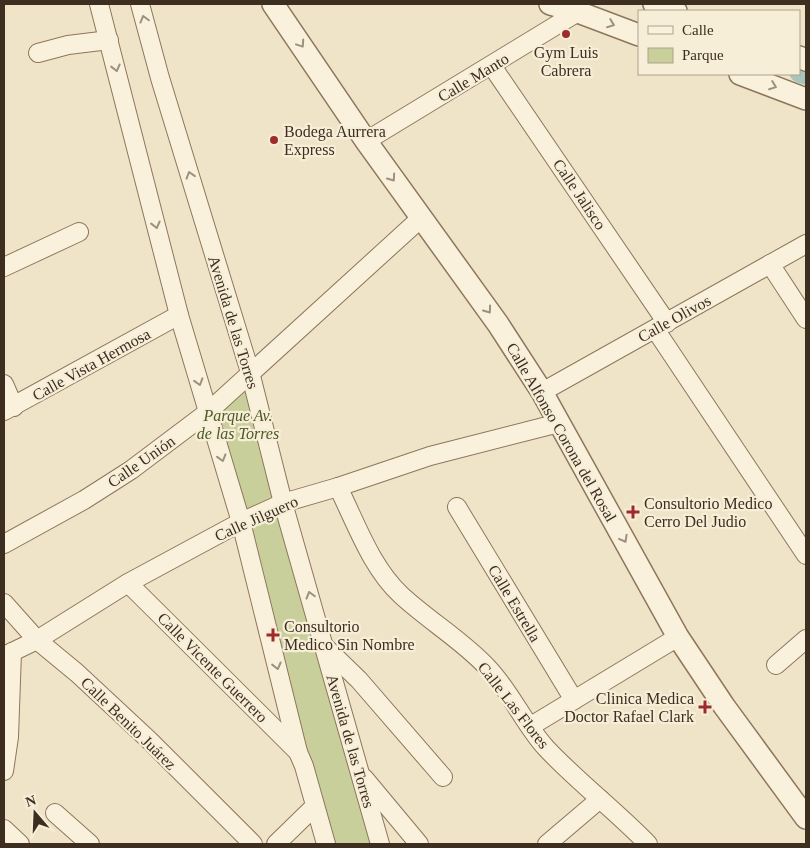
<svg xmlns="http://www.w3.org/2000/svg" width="810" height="848" font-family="'Times New Roman',serif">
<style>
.green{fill:#c9cf9b}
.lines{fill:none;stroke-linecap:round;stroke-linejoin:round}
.canal{stroke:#a9c4bc;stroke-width:19}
.minor-casing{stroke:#8d765c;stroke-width:20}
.tertiary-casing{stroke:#8d765c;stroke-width:24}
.minor{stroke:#faf1dc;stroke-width:18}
.tertiary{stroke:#faf1dc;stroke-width:21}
.oneway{stroke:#9c907e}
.poi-dot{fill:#9e2a2b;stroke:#f7eed8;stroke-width:2}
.labels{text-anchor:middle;stroke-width:4.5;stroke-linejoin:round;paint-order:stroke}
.poi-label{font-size:16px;fill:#3d2e20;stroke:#f7eed8;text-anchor:start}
.street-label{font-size:16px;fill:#3d2e20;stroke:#f7eed8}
.park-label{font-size:16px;font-style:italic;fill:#4d5a26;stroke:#f7eed8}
</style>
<rect width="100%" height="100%" fill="#f0e4c8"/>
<g class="green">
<path d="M246,378L277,499L244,515L213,410Z"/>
<path d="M278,508L371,844H333L247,527Z"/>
</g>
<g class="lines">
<path class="canal" d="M799,73L806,75"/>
<defs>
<g id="minor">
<path d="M99,4L179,315L241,522L298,752L304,766L326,844"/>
<path d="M140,4L160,78L250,372L283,503L380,844"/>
<path d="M38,53L68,45L109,40"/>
<path d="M492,66L667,323"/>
<path d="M366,141L578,12"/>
<path d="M770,264L806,319"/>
<path d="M4,267L79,232"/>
<path d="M655,329L806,555"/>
<path d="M4,384L14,407"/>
<path d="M542,392L806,244"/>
<path d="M4,411L179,315"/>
<path d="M338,487C356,523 371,567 401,595C429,621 462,640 488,668C511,692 524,724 546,748C578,782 616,811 648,844"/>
<path d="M457,507L574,700"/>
<path d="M4,544L84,500L131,470L208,412L421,218"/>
<path d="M128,583L298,752"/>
<path d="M4,603L37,640L77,673L149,740L253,844"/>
<path d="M325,647L359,680L443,777"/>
<path d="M4,656L37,640L128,583L241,522L283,503L338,487L430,456L559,423"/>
<path d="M776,665L806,639"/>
<path d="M531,726L678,637"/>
<path d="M4,771L9,737L12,652"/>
<path d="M364,778L419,844"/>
<path d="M55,813L90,844"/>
<path d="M4,829L20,844"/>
<path d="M276,844L314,807"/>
<path d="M547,844L600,799"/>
</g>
<g id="tertiary">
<path d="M273,4L366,141L498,324L542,392L678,637L724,706L806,818"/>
<path d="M550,4L578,12L639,35"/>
<path d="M654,4L676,11"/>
<path d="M799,57L806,60"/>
<path d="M740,74L806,99"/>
</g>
</defs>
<use href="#minor" class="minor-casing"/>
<use href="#tertiary" class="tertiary-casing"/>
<use href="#minor" class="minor"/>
<use href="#tertiary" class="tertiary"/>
</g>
<defs><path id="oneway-chevron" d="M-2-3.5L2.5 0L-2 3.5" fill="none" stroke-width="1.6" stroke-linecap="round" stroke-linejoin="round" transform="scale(1.25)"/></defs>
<g class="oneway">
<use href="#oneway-chevron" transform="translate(144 19) rotate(-105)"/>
<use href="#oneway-chevron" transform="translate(611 24) rotate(21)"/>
<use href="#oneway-chevron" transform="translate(301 44) rotate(56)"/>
<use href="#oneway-chevron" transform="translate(116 68) rotate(76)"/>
<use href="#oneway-chevron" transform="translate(773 86) rotate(21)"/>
<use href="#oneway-chevron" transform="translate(190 175) rotate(-107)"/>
<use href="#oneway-chevron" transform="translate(392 178) rotate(55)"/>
<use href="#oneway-chevron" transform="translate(156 225) rotate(76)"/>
<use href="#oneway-chevron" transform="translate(488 310) rotate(54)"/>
<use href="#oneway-chevron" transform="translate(199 382) rotate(73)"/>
<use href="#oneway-chevron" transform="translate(222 458) rotate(73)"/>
<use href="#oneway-chevron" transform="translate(624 539) rotate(61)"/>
<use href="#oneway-chevron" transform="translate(310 595) rotate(-106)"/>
<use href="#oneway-chevron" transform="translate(277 666) rotate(76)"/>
</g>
<g class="poi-dot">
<circle cx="566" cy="34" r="5"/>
<circle cx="274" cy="140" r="5"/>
<path d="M630.5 504.5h5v5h5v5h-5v5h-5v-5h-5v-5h5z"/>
<path d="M270.5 627.5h5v5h5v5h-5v5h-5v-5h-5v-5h5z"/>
<path d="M702.5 699.5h5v5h5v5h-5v5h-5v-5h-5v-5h5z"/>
</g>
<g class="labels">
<g class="poi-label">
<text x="566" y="58" text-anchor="middle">Gym Luis<tspan x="566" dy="18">Cabrera</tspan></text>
<text x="284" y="137">Bodega Aurrera<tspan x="284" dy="18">Express</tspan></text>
<text x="644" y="509">Consultorio Medico<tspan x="644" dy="18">Cerro Del Judio</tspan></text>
<text x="284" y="632">Consultorio<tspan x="284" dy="18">Medico Sin Nombre</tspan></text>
<text x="694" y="704" text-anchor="end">Clinica Medica<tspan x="694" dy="18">Doctor Rafael Clark</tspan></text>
</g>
<g class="street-label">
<text transform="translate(473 77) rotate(-31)" y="6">Calle Manto</text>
<text transform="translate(580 194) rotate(56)" y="6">Calle Jalisco</text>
<text transform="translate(674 318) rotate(-29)" y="6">Calle Olivos</text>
<text transform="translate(234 322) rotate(73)" y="6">Avenida de las Torres</text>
<text transform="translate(91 364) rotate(-29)" y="6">Calle Vista Hermosa</text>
<text transform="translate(562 432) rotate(60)" y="6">Calle Alfonso Corona del Rosal</text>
<text transform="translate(141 461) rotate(-35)" y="6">Calle Unión</text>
<text transform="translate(256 518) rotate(-24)" y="6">Calle Jilguero</text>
<text transform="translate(515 603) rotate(59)" y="6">Calle Estrella</text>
<text transform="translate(213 667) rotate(45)" y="6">Calle Vicente Guerrero</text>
<text transform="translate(514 705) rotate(52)" y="6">Calle Las Flores</text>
<text transform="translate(129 723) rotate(44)" y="6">Calle Benito Juárez</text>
<text transform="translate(351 741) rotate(74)" y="6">Avenida de las Torres</text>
</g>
<g class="park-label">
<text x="238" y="421">Parque Av.<tspan x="238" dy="18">de las Torres</tspan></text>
</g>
</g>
<rect width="810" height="848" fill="none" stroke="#3d2e20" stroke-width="10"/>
<rect x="638" y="10" width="162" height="65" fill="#f7eed8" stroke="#ada18e"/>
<rect x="648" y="26" width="25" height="8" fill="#faf1dc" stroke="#ada18e"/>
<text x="682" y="35" font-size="15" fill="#3d2e20">Calle</text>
<rect x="648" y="48" width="25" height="15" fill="#c9cf9b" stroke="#ada18e"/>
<text x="682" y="60" font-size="15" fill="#3d2e20">Parque</text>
<g transform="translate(35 813) rotate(341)" stroke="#f7eed8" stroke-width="4" paint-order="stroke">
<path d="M0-4L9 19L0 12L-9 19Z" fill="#3d2e20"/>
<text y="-8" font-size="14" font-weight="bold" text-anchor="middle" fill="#3d2e20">N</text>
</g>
</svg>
